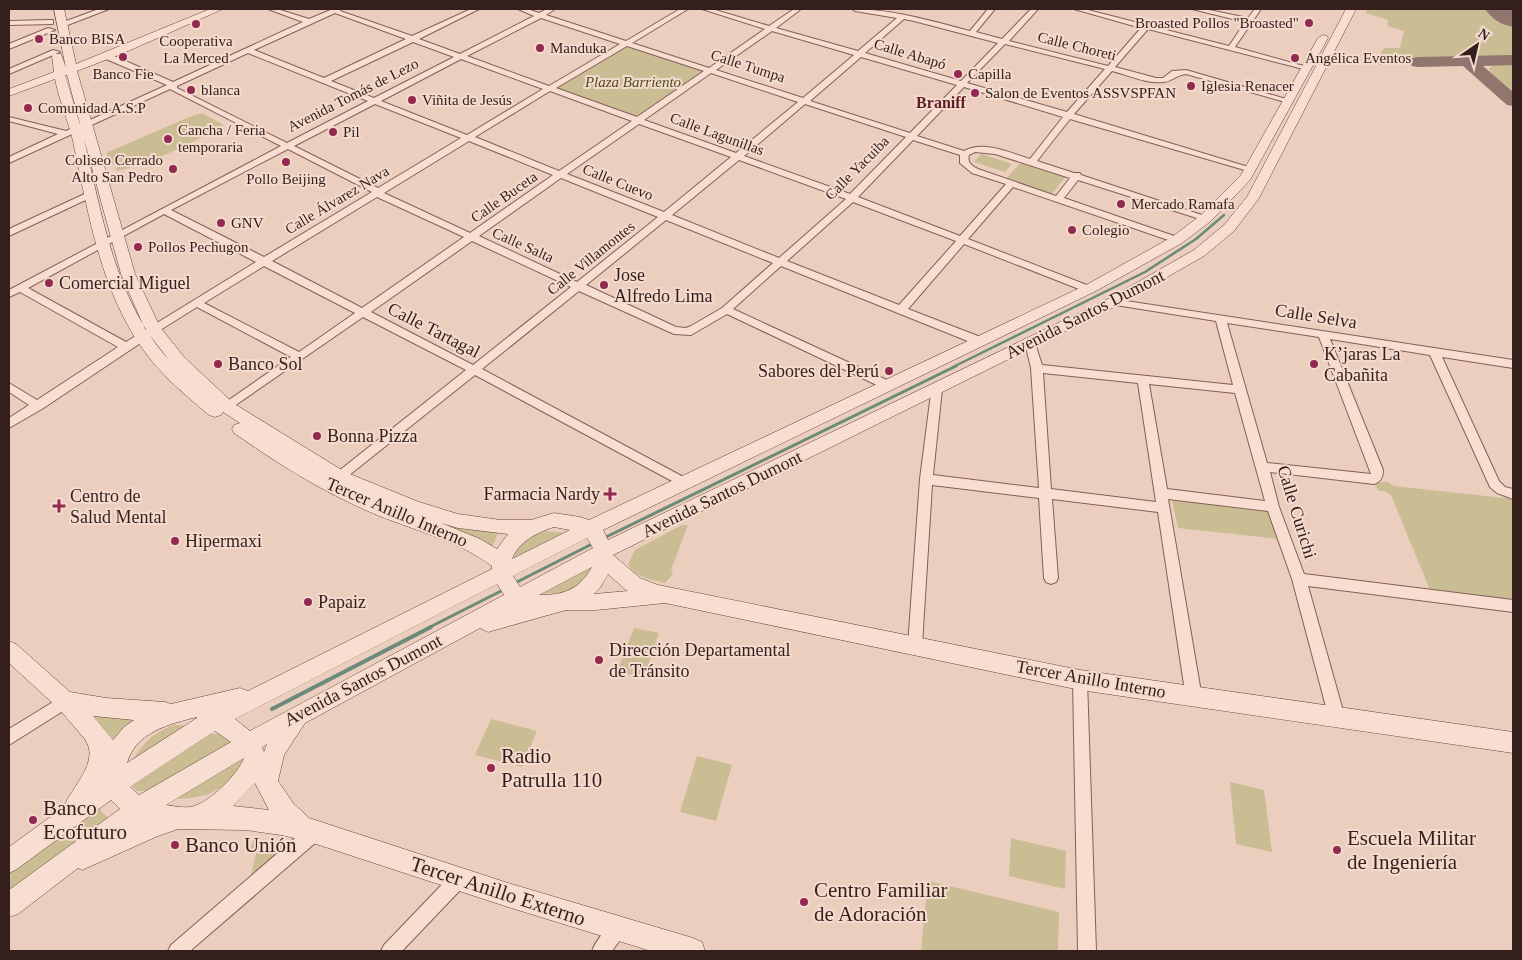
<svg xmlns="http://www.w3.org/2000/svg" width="1522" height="960" font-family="'Times New Roman',serif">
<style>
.green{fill:#cabc93}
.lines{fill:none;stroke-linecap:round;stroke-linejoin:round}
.stream-far2{stroke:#6a8b77;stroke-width:2.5}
.stream-far1{stroke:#6a8b77;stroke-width:3}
.stream{stroke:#6a8b77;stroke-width:4}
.taxiway{fill:#90766e;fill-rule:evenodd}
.runway{fill:#90766e;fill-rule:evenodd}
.street-casing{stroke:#845f58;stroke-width:2}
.secondary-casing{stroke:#66413b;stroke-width:1}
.street{fill:#f8ded1;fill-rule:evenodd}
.secondary{fill:#f8ded1;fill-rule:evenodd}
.poi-dot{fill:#912950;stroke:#f4dbce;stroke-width:2}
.labels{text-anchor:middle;stroke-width:4;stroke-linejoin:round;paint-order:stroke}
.far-poi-label{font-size:15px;fill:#341f1c;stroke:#f4dbce;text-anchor:start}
.far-street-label{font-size:15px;fill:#341f1c;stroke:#f4dbce}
.far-park-label{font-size:15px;font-style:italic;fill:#504b23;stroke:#f4dbce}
.far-neighbourhood-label{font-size:16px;font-weight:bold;fill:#5f1d27;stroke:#f4dbce}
.poi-label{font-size:18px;fill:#341f1c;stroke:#f4dbce;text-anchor:start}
.street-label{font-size:18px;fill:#341f1c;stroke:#f4dbce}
.near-poi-label{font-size:21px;fill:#341f1c;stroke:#f4dbce;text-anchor:start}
.near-street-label{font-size:21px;fill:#341f1c;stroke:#f4dbce}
</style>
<rect width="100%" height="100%" fill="#eccebf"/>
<g class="green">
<path d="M1367,9H1488L1513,28V58L1388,60L1392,65H1378L1376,63L1384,48H1400L1404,31L1387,26L1388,20L1366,13Z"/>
<path d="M628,46L702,70V73L640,116H634L558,89L557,87L622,47Z"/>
<path d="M1513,64V92L1490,72L1489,68L1494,65Z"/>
<path d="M202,113L224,125C189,144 156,162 117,171L116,169L118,167L112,163L109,164L106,153L187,118Z"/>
<path d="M981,154L1012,164L1005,172L974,162Z"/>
<path d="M1023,160L1068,174L1051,195L1005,180Z"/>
<path d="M1387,482L1394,486L1513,499V604L1432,595L1391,495L1385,491H1379L1374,483Z"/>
<path d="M1172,500L1270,511L1278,539L1178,528Z"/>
<path d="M682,525H688L671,570L673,574L665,583C651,579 635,578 628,564L635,550Z"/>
<path d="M444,526L502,530L497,535L492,548Z"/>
<path d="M544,531L566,533L514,560C515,543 530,537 544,531Z"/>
<path d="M599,564C583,588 572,595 541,593Z"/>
<path d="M634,628L659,633L644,677L617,672Z"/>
<path d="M94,716L142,718L114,743Z"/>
<path d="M491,719L537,731L522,767L475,755Z"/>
<path d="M174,725L191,726L130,765C141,745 152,733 174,725Z"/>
<path d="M206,734H219L231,742L152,791H137L131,785Z"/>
<path d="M242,753L243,759C226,795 203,799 166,799Z"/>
<path d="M697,756L732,765L716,821L680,812Z"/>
<path d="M1230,782L1264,790L1272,852L1236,844Z"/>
<path d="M97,802L101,812L108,817L9,896V869Z"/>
<path d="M254,838L282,846L283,850L281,853L251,875L257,850L250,849Z"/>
<path d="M1011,838L1066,851L1065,889L1009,876Z"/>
<path d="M928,881L1059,912L1058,951H921Z"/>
</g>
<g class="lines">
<path class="stream-far2" d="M953,367L1145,272L1196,239L1224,215"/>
<g class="stream-far1">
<path d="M604,538L956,366"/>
<path d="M515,583L594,543"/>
<path d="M428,628L503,590"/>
</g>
<path class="stream" d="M272,709L431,627"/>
<path class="taxiway" d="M1513,55V65L1483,66L1513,92V106L1507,105L1463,66L1418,67L1412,66L1410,62L1412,58L1418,57Z"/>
<path class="runway" d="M1485,9H1513V27C1500,24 1493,20 1485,9Z"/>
<defs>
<g id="street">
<path d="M99,9H109L65,26L58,24Z"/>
<path d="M268,9H277L309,19L333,9H341L340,11L412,36L471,9H479L419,39L460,54L534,16L518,9H527L539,13L547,9H555L546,15L626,41L680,9H688L632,43L709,68L765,29L702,9H712L769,26L794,9H801L776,28L858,51L897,18L855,11L852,9C892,9 931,21 970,31L988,9H995L976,32L1002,39L1031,9H1038L1009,41L1108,66L1141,28L1074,9H1084L1229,46L1245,22L1192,9H1204L1248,18L1255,9H1261L1235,47L1311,68L1307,70L1148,29L1115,67L1156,78H1163L1172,71L1186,70L1293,101L1289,103L1186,74C1176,75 1171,82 1163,82C1147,84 1128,75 1112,71L1074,114L1255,169L1254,171H1248L1070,119L1037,161L1074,173H1080L1081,175L1211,218L1206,221L1203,220L1078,180L1064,198L1180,238L1182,240L1177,243L1013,187L968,239L1092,287L1093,289L1092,291H1084L964,244L908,309L983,338L984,341L983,344H975L781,266L733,309L891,382L893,385L891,388H883L727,314L691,335L674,334L579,291L482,369L689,480L691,483L689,486L685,488L475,375L343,480H335L333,477L335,474L466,370L363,317L227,411L221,407L223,404L291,357L197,307L157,332L42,409L9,428V418L29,405L9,392V383L37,400L118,347L20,292L9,297V290L281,146L170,89L9,163V157L58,134L9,121V117L66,131L167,85L106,59V55H112L173,82L303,22ZM335,13L406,39L324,78L254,50ZM541,18L620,44L549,86L467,56ZM904,19L914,21L998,43L961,81L865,53ZM772,31L854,55L803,98L716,70ZM413,42L454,57L374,98L331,81ZM1005,44L1105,69L1067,112L967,83ZM627,46L704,71L637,117L556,88ZM248,53L368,101L287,143L177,88V86ZM861,57L957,85L910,133L810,101ZM461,59L543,89L467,135L381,101ZM711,73L798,102L736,153L644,120ZM964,87L1063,117L1030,159C1010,153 984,140 964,151L917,136ZM550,91L632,121L559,171L475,137ZM375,104L461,138L378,188L294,146ZM805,104L906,137L850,194L744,156ZM639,124L731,157L664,212L567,174ZM913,140L960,155V163L972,173L1006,184L960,236L858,197ZM469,141L553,175L470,233L384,193ZM288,149L372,192L264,257L171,210ZM975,152L995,154L1070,178L1056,196L978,169C972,166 967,163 969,155ZM739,160L846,199L779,258L672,215ZM561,178L658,217L577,282L479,236ZM377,197L464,237L362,308L272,261ZM853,202L956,241L899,305L787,261ZM164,214L256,262L126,342L28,288ZM666,220L773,263L722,308L691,326L686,328L676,327L586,285ZM472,241L571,287L473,365L371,312ZM264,266L355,313L299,352L204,303Z"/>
<path d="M50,20H53V24L9,25V21Z"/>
<path d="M48,28L55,30L9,49V44Z"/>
<path d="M53,50L60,52L9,74V69Z"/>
<path d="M91,191L96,194L94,196L9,236V229Z"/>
<path d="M1113,299L1513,360V368L1442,357L1499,481L1505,487L1513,489V499L1497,493L1490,487L1430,355L1330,339L1383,470C1383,477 1381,482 1374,484L1270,472L1279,507L1304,574L1513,600V612L1308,586L1345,718L1342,723L1337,725L1332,723L1329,718L1292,579L1268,511L1168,499L1202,698L1199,703L1194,705L1189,703L1186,698L1158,512L1052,499L1058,578L1056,582L1051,584L1046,582L1044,578L1039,498L932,485L922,645L920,650L915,651L910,650L908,645L920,479L932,386L936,385L942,389L933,475L1039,488L1031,368L1025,343L1026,340H1034L1042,365L1233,385L1216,321L1109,304L1108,302L1109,300ZM1227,323L1319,337L1371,474L1267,463ZM1043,373L1138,383L1156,502L1051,489ZM1149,384L1235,393L1265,501L1167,489Z"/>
<path d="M1080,673L1085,675L1087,680L1096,951H1078L1073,680L1075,675Z"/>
<path d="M66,694L71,696L74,701L71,706L9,745V729Z"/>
<path d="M315,824L321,826L323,832L321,838L190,951H168L171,945L309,826Z"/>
<path d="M459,870L465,873L468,879L465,885L402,951H381L384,945L453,873Z"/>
<path d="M619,920L625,923L628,929L612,951H592C596,940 608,925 619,920Z"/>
</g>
<path id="secondary" d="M54,9H64L76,64L210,9H223L126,52L77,71L135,274L160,327L184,357L233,403L345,472L419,502L458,514L501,520H531L554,513L580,517L589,520L1086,285L1172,237L1201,215L1241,175L1318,38L1323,35L1327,36L1328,38L1250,180L1211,221L1182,243L1096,291L603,530L608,540L1108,299L1194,250L1224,225L1247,197L1346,9H1356L1259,198L1234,231L1204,256L1118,305L613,555L640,578L658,585L1080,670L1513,732V753L1080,690L665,603L596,610H566L488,632L480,628L305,723L284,755L278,781L293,803L309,818L508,883L693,938L702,942L705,951H651L508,907L307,841L281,835L246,830L178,829L158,836L82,870L78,868L18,914L9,917V890L120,809L111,800L17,869L9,873V847L64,807C71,787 102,761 84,738L59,709L9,663V641L16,644L70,692L106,698L165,702L171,704L240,688L248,691L492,569V566C456,539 411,530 370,512C321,491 277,463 234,433L232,429L234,425L240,423L223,412L221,415L215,417L209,415C185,395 160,374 142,348C100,288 88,212 73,141C68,120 59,100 55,79L9,96V89L54,72L52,56L53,54H61L66,68ZM65,75H67L82,131ZM84,139L121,274L145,329L169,360C115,300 102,215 84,139ZM441,523L458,528L508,534L497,549L480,539ZM554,527L570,530L512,559C518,542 538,532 554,527ZM587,538L593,548L520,587L513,576ZM592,567C579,590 564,595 539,595ZM608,574L626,590L628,591L594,594L600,588ZM497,584L504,595L250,731L235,719ZM93,716L134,720L124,727L113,740ZM197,717V718L127,763C136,732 169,724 197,717ZM215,731L231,742L139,795L130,787ZM267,744L264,752L262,747ZM244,758C238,774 211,801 194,806C186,809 174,806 166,805ZM255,783L269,810L233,806Z"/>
</defs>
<use href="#street" class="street-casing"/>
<use href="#secondary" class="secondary-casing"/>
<use href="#street" class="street"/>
<use href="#secondary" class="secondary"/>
</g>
<g class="poi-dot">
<circle cx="1309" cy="23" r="5"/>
<circle cx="196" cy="24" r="5"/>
<circle cx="39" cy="39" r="5"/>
<circle cx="540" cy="48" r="5"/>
<circle cx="123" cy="57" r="5"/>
<circle cx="1295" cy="58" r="5"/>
<circle cx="958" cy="74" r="5"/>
<circle cx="1191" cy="86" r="5"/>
<circle cx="191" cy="90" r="5"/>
<circle cx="975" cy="93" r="5"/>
<circle cx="412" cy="100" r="5"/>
<circle cx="28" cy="108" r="5"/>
<circle cx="333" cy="132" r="5"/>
<circle cx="168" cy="139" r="5"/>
<circle cx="286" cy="162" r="5"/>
<circle cx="173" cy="169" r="5"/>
<circle cx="1121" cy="204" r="5"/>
<circle cx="221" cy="223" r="5"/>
<circle cx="1072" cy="230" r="5"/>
<circle cx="138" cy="247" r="5"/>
<circle cx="49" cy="283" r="5"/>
<circle cx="604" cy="285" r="5"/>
<circle cx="218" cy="364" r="5"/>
<circle cx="1314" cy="364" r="5"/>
<circle cx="889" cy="371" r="5"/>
<circle cx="317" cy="436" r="5"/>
<path d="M607.5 486.5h5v5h5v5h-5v5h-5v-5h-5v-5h5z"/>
<path d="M56.5 498.5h5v5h5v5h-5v5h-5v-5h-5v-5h5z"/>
<circle cx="175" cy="541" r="5"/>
<circle cx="308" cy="602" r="5"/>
<circle cx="599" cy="660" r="5"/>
<circle cx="491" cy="768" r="5"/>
<circle cx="33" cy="820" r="5"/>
<circle cx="175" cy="845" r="5"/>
<circle cx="1337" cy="850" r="5"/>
<circle cx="804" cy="902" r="5"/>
</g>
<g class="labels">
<g class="far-poi-label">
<text x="1299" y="28" text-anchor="end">Broasted Pollos "Broasted"</text>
<text x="49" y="44">Banco BISA</text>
<text x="196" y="46" text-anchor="middle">Cooperativa<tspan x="196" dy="17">La Merced</tspan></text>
<text x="550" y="53">Manduka</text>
<text x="1305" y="63">Angélica Eventos</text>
<text x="123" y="79" text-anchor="middle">Banco Fie</text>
<text x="968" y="79">Capilla</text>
<text x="1201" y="91">Iglesia Renacer</text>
<text x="201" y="95">blanca</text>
<text x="985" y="98">Salon de Eventos ASSVSPFAN</text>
<text x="422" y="105">Viñita de Jesús</text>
<text x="38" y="113">Comunidad A.S.P</text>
<text x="178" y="135">Cancha / Feria<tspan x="178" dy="17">temporaria</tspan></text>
<text x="343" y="137">Pil</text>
<text x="163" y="165" text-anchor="end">Coliseo Cerrado<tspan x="163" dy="17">Alto San Pedro</tspan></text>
<text x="286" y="184" text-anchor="middle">Pollo Beijing</text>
<text x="1131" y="209">Mercado Ramafa</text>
<text x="231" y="228">GNV</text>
<text x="1082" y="235">Colegio</text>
<text x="148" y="252">Pollos Pechugon</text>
</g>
<g class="far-street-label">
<text transform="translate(1077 46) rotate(14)" y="5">Calle Choreti</text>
<text transform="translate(910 54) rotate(17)" y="5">Calle Abapó</text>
<text transform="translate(748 66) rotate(18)" y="5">Calle Tumpa</text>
<text transform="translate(353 95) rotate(-27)" y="5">Avenida Tomás de Lezo</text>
<text transform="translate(717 134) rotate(20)" y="5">Calle Lagunillas</text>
<text transform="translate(857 168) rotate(-45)" y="5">Calle Yacuiba</text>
<text transform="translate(618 182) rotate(22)" y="5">Calle Cuevo</text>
<text transform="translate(504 197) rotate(-35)" y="5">Calle Buceta</text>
<text transform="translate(337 200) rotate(-31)" y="5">Calle Álvarez Nava</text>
<text transform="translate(523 245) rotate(24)" y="5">Calle Salta</text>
<text transform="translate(591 258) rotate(-39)" y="5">Calle Villamontes</text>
</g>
<g class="far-park-label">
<text x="633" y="87">Plaza Barriento</text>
</g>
<g class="far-neighbourhood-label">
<text x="941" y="108">Braniff</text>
</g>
<g class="poi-label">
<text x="614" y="281">Jose<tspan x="614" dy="21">Alfredo Lima</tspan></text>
<text x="59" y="289">Comercial Miguel</text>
<text x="1324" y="360">K’jaras La<tspan x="1324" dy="21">Cabañita</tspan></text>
<text x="228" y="370">Banco Sol</text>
<text x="879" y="377" text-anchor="end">Sabores del Perú</text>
<text x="327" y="442">Bonna Pizza</text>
<text x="600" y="500" text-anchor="end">Farmacia Nardy</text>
<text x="70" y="502">Centro de<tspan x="70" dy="21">Salud Mental</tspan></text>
<text x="185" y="547">Hipermaxi</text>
<text x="318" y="608">Papaiz</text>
<text x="609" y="656">Dirección Departamental<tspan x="609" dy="21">de Tránsito</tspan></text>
</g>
<g class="street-label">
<text transform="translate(1085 314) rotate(-27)" y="6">Avenida Santos Dumont</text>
<text transform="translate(1316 316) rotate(9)" y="6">Calle Selva</text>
<text transform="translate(434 330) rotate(27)" y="6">Calle Tartagal</text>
<text transform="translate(722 494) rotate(-26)" y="6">Avenida Santos Dumont</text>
<text transform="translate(397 512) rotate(23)" y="6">Tercer Anillo Interno</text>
<text transform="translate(1297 512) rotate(73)" y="6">Calle Curichi</text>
<text transform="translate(1091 679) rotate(10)" y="6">Tercer Anillo Interno</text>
<text transform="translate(363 680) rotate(-28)" y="6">Avenida Santos Dumont</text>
</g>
<g class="near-poi-label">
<text x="501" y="763">Radio<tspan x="501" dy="24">Patrulla 110</tspan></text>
<text x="43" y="815">Banco<tspan x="43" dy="24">Ecofuturo</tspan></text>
<text x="1347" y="845">Escuela Militar<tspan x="1347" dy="24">de Ingeniería</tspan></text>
<text x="185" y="852">Banco Unión</text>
<text x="814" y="897">Centro Familiar<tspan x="814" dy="24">de Adoración</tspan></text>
</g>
<g class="near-street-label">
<text transform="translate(498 891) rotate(18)" y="7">Tercer Anillo Externo</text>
</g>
</g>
<rect width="1522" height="960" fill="none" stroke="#341f1c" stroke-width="20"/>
<g transform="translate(1477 45) rotate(34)" stroke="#f4dbce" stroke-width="4" paint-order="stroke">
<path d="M0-4L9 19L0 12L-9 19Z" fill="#341f1c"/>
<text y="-8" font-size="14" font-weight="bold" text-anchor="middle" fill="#341f1c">N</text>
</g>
</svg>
